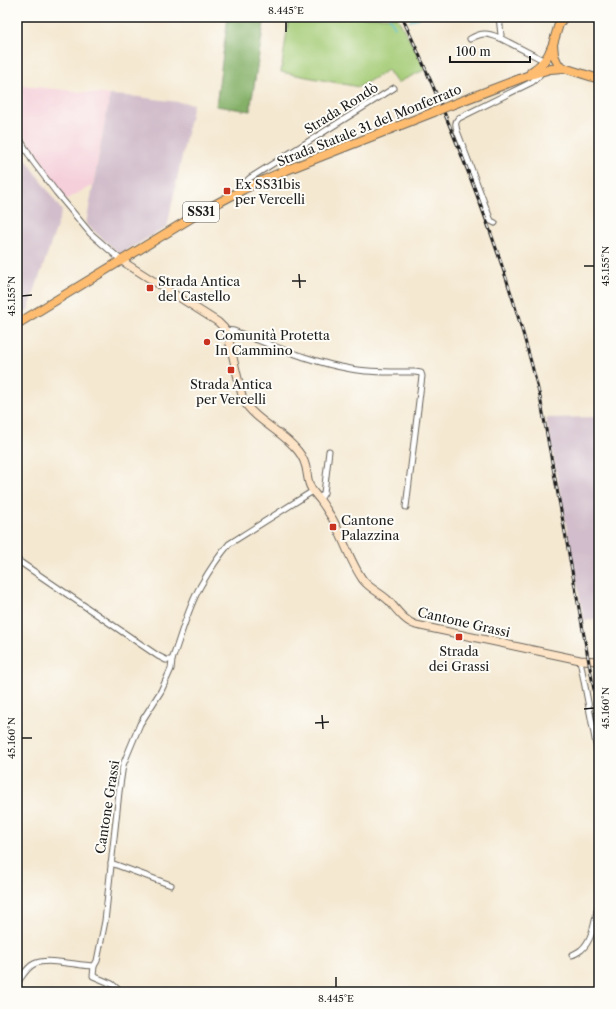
<svg xmlns="http://www.w3.org/2000/svg" width="616" height="1009" font-family="'Libre Caslon Text',serif">
<style>
.built{fill:#f5cfda}
.industrial{fill:#d1bdcb}
.green{fill:#a5cc77;stroke:#60744a}
.forest{fill:#84b068;stroke:#506642}
.lines{fill:none;stroke-linecap:round;stroke-linejoin:round}
.stream{stroke:#54c0cd;stroke-width:1.5}
.street-casing{stroke:#68635b;stroke-width:7}
.secondary-casing{stroke:#68635b;stroke-width:9}
.primary-casing{stroke:#68635b;stroke-width:10}
.street{stroke:#fff;stroke-width:5}
.secondary{stroke:#fee4c6;stroke-width:7}
.primary{stroke:#fdbc70;stroke-width:8}
.rail-casing{stroke:#1c1c1c;stroke-width:3}
.rail{stroke:#fdfcf7;stroke-width:1.5;stroke-dasharray:4.5;stroke-linecap:butt}
.primary-bridge-casing{stroke:#68635b;stroke-width:10;stroke-linecap:butt}
.primary-bridge{stroke:#fdbc70;stroke-width:8}
.ticks{fill:none;stroke:#1c1c1c;stroke-width:1.5}
.poi-dot{fill:#c8321e;stroke:#fdfcf7;stroke-width:1.5}
.labels{text-anchor:middle;stroke-width:4;stroke-linejoin:round;paint-order:stroke}
.shield{fill:#fdfcf7;stroke:#605f5e;stroke-width:1}
.shield-label{font-size:12px;font-weight:bold;fill:#1c1c1c}
.street-label{font-size:13px;fill:#1c1c1c;stroke:#fdfcf7}
.poi-label{font-size:13px;fill:#1c1c1c;stroke:#fdfcf7;text-anchor:start}
.neatline{fill:none;stroke:#1c1c1c;stroke-width:1.5}
.ticks-label{font-size:10px;text-anchor:middle;fill:#1c1c1c}
</style>
<rect width="100%" height="100%" fill="#fdfcf7"/>
<filter id="ink" filterUnits="userSpaceOnUse"><feTurbulence type="fractalNoise" baseFrequency=".025" numOctaves="2"/><feDisplacementMap in="SourceGraphic" scale="8" xChannelSelector="R" yChannelSelector="G"/><feConvolveMatrix kernelMatrix="1 2 1 2 8 2 1 2 1" color-interpolation-filters="sRGB"/></filter>
<filter id="wash" filterUnits="userSpaceOnUse"><feTurbulence type="fractalNoise" baseFrequency=".012" numOctaves="4" result="noise"/><feDisplacementMap in="SourceGraphic" scale="16" xChannelSelector="R" yChannelSelector="G"/><feGaussianBlur stdDeviation="0.9" result="paint"/><feColorMatrix in="noise" values="0 0 0 0 0 0 0 0 0 0 0 0 0 0 0 0 0 1.4 0 .05"/><feComposite in="paint" operator="in"/></filter>
<g filter="url(#wash)">
<rect width="100%" height="100%" fill="#f4e8d1"/>
<path class="built" d="M17,85L110,95L93,185L65,200L17,123Z"/>
<g class="industrial">
<path d="M110,95L139,97L193,104L167,227L120,254L86,224Z"/>
<path d="M17,146L62,211L28,310L17,317Z"/>
<path d="M599,417V618L584,621L546,418Z"/>
</g>
<path class="green" d="M289,17H397L426,69L397,83L388,70L359,87L281,72Z"/>
<path class="forest" d="M228,17H265L250,111L216,106Z"/>
<g class="lines">
<g class="stream">
<path d="M389,17L395,27"/>
<path d="M410,21L420,17"/>
</g>
</g>
</g>
<g filter="url(#ink)">
<g class="lines">
<defs>
<g id="street">
<path d="M499,17L501,35L500,38L545,61"/>
<path d="M470,39C482,32 488,33 500,38"/>
<path d="M17,134L32,160L56,192L90,233L122,261"/>
<path d="M244,189L246,182L250,178L394,88"/>
<path d="M495,223L491,221L457,131C456,126 454,122 459,118L532,82L539,76L542,70"/>
<path d="M226,330L234,331C272,345 310,362 351,369C372,373 393,372 415,372L421,373L422,376L406,507"/>
<path d="M320,499L324,493L329,451"/>
<path d="M17,560L158,656L166,660H172"/>
<path d="M580,660L599,760"/>
<path d="M111,863L171,885"/>
<path d="M572,955C575,954 578,952 581,950C594,939 595,917 599,902"/>
<path d="M17,983C22,977 27,967 34,964C48,957 77,966 94,966"/>
<path d="M121,992L112,984L93,976L94,966L97,961L105,921L119,792L123,765L140,724L161,691L171,669L172,660C181,636 188,607 201,585C209,571 219,556 229,544L313,491"/>
</g>
<path id="secondary" d="M122,261L218,322L224,328L228,336L243,400C256,422 283,431 298,451C303,457 306,465 307,473C308,478 308,483 311,488C313,492 317,496 320,500C324,505 328,512 332,518C343,537 350,562 363,580C370,589 381,593 389,601C397,610 404,621 416,625L580,660L599,661"/>
<g id="primary">
<path d="M564,17L559,24L553,44L554,55L558,64L564,68L599,79"/>
<path d="M595,17L599,19"/>
<path d="M531,72C542,65 548,58 552,46"/>
<path d="M451,105L527,76L550,69L564,68"/>
<path d="M17,324L201,212L244,189L284,171L434,112"/>
</g>
</defs>
<use href="#street" class="street-casing"/>
<use href="#secondary" class="secondary-casing"/>
<use href="#primary" class="primary-casing"/>
<use href="#street" class="street"/>
<use href="#secondary" class="secondary"/>
<use href="#primary" class="primary"/>
<defs>
<g id="rail">
<path d="M402,17C459,140 508,265 540,397L599,717"/>
<path d="M595,713L599,735"/>
</g>
</defs>
<use href="#rail" class="rail-casing"/>
<use href="#rail" class="rail"/>
<defs>
<path id="primary-bridge" d="M434,112L451,105"/>
</defs>
<use href="#primary-bridge" class="primary-bridge-casing"/>
<use href="#primary-bridge" class="primary-bridge"/>
</g>
</g>
<path class="ticks" d="M286,22V32M584,266H594M299,274L300,288M292,281H306M22,296L32,295M584,709L594,708M322,715L323,729M315,723L329,722M22,738H32M336,977V987"/>
<g class="poi-dot">
<rect x="223" y="187" width="8" height="8" rx="2"/>
<rect x="146" y="284" width="8" height="8" rx="2"/>
<circle cx="207" cy="342" r="4"/>
<rect x="227" y="366" width="8" height="8" rx="2"/>
<rect x="329" y="523" width="8" height="8" rx="2"/>
<rect x="455" y="633" width="8" height="8" rx="2"/>
</g>
<g class="labels">
<rect class="shield" x="183" y="202" width="36" height="20" rx="3"/>
<g class="shield-label">
<text x="201" y="216">SS31</text>
</g>
<g class="street-label">
<text transform="translate(341 108) rotate(-32)" y="5">Strada Rondò</text>
<text transform="translate(369 125) rotate(-22)" y="5">Strada Statale 31 del Monferrato</text>
<text transform="translate(464 622) rotate(13)" y="5">Cantone Grassi</text>
<text transform="translate(107 807) rotate(-81)" y="5">Cantone Grassi</text>
</g>
<g class="poi-label">
<text x="235" y="189">Ex SS31bis<tspan x="235" dy="15">per Vercelli</tspan></text>
<text x="158" y="286">Strada Antica<tspan x="158" dy="15">del Castello</tspan></text>
<text x="215" y="340">Comunità Protetta<tspan x="215" dy="15">In Cammino</tspan></text>
<text x="231" y="389" text-anchor="middle">Strada Antica<tspan x="231" dy="15">per Vercelli</tspan></text>
<text x="341" y="525">Cantone<tspan x="341" dy="15">Palazzina</tspan></text>
<text x="459" y="656" text-anchor="middle">Strada<tspan x="459" dy="15">dei Grassi</tspan></text>
</g>
</g>
<rect width="616" height="1009" fill="none" stroke="#fdfcf7" stroke-width="44"/>
<path d="M450 56v6h80v-6" fill="none" stroke="#1c1c1c" stroke-width="2"/>
<text x="456" y="56" font-size="12" fill="#1c1c1c" stroke="#fdfcf7" stroke-width="3" paint-order="stroke">100 m</text>
<rect x="22" y="22" width="572" height="965" class="neatline"/>
<g class="ticks-label">
<text x="286" y="14">8.445°E</text>
<text transform="translate(605 266) rotate(-90)" y="4">45.155°N</text>
<text transform="translate(11 296) rotate(-90)" y="4">45.155°N</text>
<text transform="translate(605 708) rotate(-90)" y="4">45.160°N</text>
<text transform="translate(11 738) rotate(-90)" y="4">45.160°N</text>
<text x="336" y="1002">8.445°E</text>
</g>
</svg>
